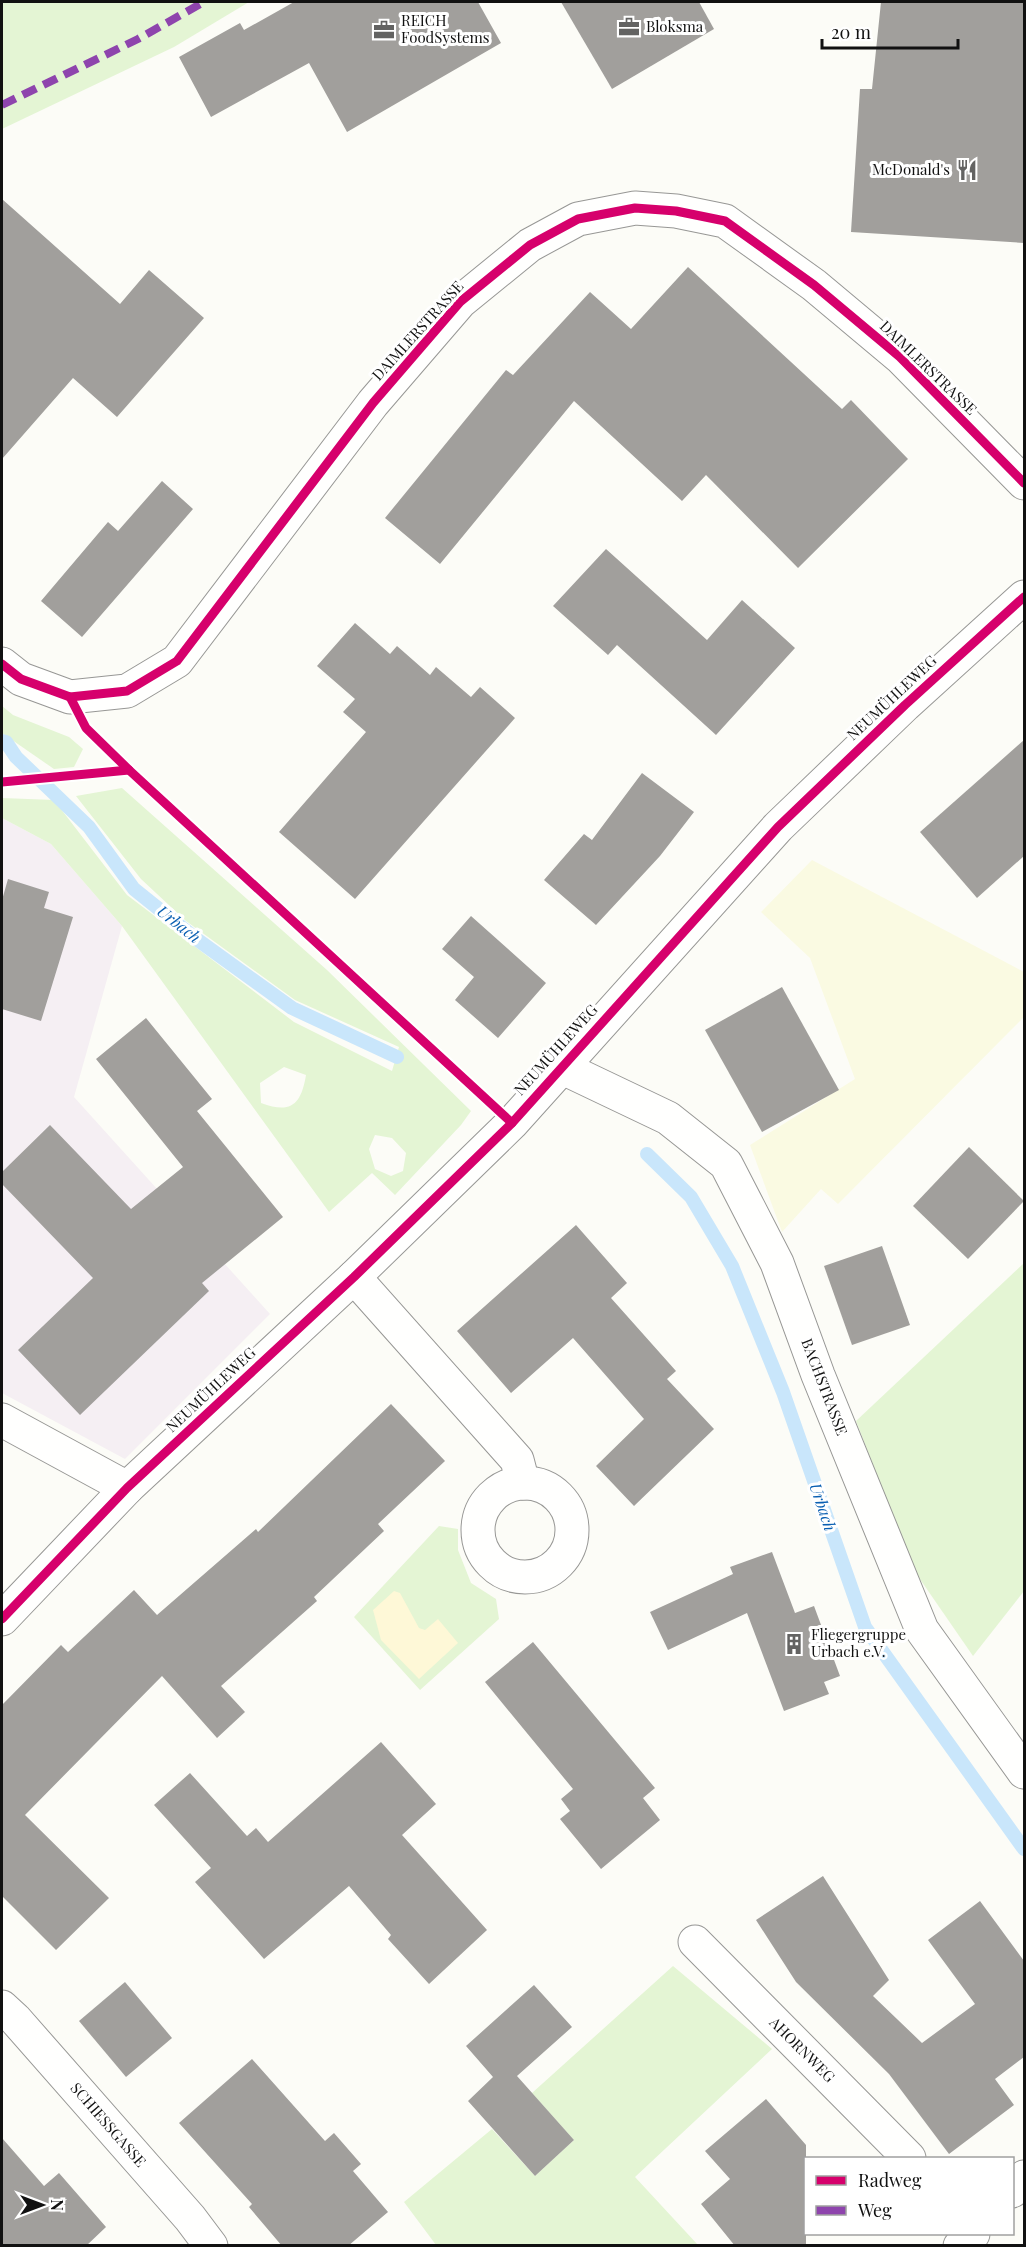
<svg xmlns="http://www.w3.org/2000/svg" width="1026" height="2247" font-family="'Playfair Display',serif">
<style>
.industrial{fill:#f5eff3}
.farmland{fill:#fafae2}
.green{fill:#e4f5d4;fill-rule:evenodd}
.sand{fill:#fef8d7}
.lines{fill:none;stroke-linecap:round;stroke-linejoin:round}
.stream{stroke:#c9e6fb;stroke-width:14}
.building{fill:#a19f9c}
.street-casing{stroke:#979795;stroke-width:35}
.street{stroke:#fffffe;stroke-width:33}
.quiet{stroke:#8e44ad;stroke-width:8;stroke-dasharray:15 8;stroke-linecap:butt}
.cycleway-casing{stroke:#fff;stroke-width:13}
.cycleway{stroke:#d6006c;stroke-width:9}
.labels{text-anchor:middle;stroke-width:6;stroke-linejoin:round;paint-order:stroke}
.poi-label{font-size:15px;fill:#111;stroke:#fff;text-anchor:start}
.street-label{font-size:15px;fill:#111;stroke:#fff}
.water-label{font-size:16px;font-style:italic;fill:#0a5fb2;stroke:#fff}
</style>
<rect width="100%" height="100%" fill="#fcfcf7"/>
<path class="industrial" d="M2,818L51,844L122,926L74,1097L270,1314L125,1459L2,1393Z"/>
<path class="farmland" d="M812,860L1024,972V1017L838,1204L821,1189L782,1232L750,1145L855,1079L810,958L761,912Z"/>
<g class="green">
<path d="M2,2H249L174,47L2,129Z"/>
<path d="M2,706L13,715L69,737L83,749L74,767L54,769L2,733Z"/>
<path d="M122,788L327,970L471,1111L461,1125L395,1195L372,1173L329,1212L122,926L51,844L2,818V798L54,800L127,895L294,1022L392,1071L399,1047L295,1000L186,921L141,879L76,796ZM284,1067L306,1075C301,1105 291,1114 261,1103L260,1083ZM375,1135L392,1138L406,1153L403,1171L391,1176L375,1169L369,1149Z"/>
<path d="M1024,1263V1591L973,1656L913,1569L856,1421Z"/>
<path d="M439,1526L458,1529V1550L471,1583L496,1599L499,1619L420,1690L354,1617Z"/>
<path d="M673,1966L772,2049L635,2177L698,2245H436L404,2202L492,2129L535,2176L574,2140L532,2093Z"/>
</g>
<path class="sand" d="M394,1591L400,1593L419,1628L425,1630L438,1619L458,1643L419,1679L381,1640L373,1610Z"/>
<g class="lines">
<g class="stream">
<path d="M2,741L6,742L16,757L89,827L134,889L195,938L292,1008L397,1057"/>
<path d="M647,1154L691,1197L732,1266L783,1392L865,1627L1024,1849"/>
</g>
</g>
<g class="building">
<path d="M294,2H478L501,43L347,132L309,63L211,117L179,57L240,23L244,30Z"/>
<path d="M561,2H699L714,29L612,89Z"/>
<path d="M881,2H1024V243L851,232L860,89H872Z"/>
<path d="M2,199L120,304L149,270L204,318L117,417L73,378L2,459Z"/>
<path d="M688,267L842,409L851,400L908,459L798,568L706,475L682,501L574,401L440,564L385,518L506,370L513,375L590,292L631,329Z"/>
<path d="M162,481L193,509L82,637L41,601L108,522L118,531Z"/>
<path d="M606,549L707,640L742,600L795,648L716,735L617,645L608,655L553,606Z"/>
<path d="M355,623L390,654L397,646L430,675L436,667L471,697L480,687L515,718L355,899L279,832L366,732L343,712L355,699L317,666Z"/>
<path d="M1024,740V856L977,898L920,832Z"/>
<path d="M642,773L694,812L660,856L596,925L544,880L584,834L592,840Z"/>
<path d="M8,879L49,892L44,908L73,917L41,1021L2,1009V900Z"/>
<path d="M471,916L546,983L498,1038L455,1000L474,977L442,949Z"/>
<path d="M782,987L839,1090L762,1132L705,1030Z"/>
<path d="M146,1018L212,1099L197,1111L283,1217L202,1283L209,1291L80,1415L18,1350L93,1278L2,1184V1172L50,1125L131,1209L183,1167L96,1059Z"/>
<path d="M969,1147L1024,1201L968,1259L913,1206Z"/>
<path d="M576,1225L627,1283L611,1298L676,1371L667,1379L714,1429L634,1506L596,1466L644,1419L573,1338L511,1393L457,1331Z"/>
<path d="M882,1246L910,1325L852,1345L824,1266Z"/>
<path d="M391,1404L445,1461L378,1524L384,1531L314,1597L317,1601L221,1686L245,1712L217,1738L162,1676L25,1815L109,1898L56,1950L2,1896V1705L61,1645L68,1652L134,1590L157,1615L256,1529L258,1532Z"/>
<path d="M772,1552L795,1613L814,1606L840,1676L824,1682L829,1694L784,1711L747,1613L668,1650L650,1612L733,1574L730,1567Z"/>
<path d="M533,1642L655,1788L643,1798L660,1820L601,1869L560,1819L570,1811L561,1799L573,1789L485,1682Z"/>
<path d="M381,1742L436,1804L402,1835L487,1930L429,1984L388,1939L391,1935L349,1886L264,1959L195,1882L211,1868L154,1805L190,1773L247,1836L256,1828L268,1842Z"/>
<path d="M823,1876L889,1980L873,1996L922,2043L975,2004L928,1940L980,1901L1024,1961V2057L995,2079L1014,2105L949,2154L889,2074L796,1982L756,1920Z"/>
<path d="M125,1982L172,2038L126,2077L79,2021Z"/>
<path d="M534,1985L572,2027L517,2076L574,2140L535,2176L468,2101L493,2077L466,2046Z"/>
<path d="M252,2059L325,2141L334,2133L361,2164L353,2171L388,2212L348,2246H282L249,2207L252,2204L179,2123Z"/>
<path d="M766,2099L806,2145V2246H735L701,2204L730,2179L705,2151Z"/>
<path d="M2,2138L44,2186L59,2173L106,2227L86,2246H2Z"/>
</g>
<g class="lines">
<defs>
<g id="street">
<path d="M2,664L21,679L70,697L127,691L177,661L373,403L460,302L530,245L578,219L635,208L676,211L725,221L814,285L900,357L1024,483"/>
<path d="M561,1067L668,1118L726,1164L777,1263L818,1375L922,1630L1024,1772"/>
<path d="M354,1277L517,1460L523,1483"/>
<path d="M2,1420L127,1488"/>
<circle cx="525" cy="1530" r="47"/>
<path d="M2,1619L127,1488L354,1277L512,1123L778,827L905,705L1024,597"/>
<path d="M695,1942L909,2158"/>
<path d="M2,2007L15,2019L190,2218L211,2246"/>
<path d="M1012,2191L1024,2177"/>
<path d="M960,2246L973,2234"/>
</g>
</defs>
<use href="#street" class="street-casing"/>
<use href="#street" class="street"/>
<path class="quiet" d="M2,105L138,39L204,2"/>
<defs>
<g id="cycleway">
<path d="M2,664L21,679L70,697L127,691L177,661L373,403L460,302L530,245L578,219L635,208L676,211L725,221L814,285L900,357L1024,483"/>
<path d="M70,697L86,728L129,770L512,1123"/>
<path d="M2,782L129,770"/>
<path d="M2,1619L127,1488L354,1277L512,1123L778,827L905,705L1024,597"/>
</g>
</defs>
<use href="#cycleway" class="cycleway-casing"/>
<use href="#cycleway" class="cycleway"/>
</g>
<defs>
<symbol id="office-bare" viewBox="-9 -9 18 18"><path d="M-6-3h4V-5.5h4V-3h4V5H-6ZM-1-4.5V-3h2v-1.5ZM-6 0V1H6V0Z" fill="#636362" stroke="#fff" stroke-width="2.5" paint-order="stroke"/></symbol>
<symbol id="restaurant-bare" viewBox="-9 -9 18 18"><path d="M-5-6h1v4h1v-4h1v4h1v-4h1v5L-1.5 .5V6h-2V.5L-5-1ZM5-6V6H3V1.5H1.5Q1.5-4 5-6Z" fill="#636362" stroke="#fff" stroke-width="2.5" paint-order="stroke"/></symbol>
<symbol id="building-bare" viewBox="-9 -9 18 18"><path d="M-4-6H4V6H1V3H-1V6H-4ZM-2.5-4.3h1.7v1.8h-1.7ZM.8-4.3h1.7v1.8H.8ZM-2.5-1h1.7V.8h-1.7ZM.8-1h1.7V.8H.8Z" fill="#636362" stroke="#fff" stroke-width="2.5" paint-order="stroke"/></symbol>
</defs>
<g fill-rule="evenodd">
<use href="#office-bare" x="614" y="12" width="30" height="30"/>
<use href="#office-bare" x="369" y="15" width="30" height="30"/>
<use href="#restaurant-bare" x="952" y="155" width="30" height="30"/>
<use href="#building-bare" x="779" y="1629" width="30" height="30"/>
</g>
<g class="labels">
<g class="poi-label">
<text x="401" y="26">REICH<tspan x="401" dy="17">FoodSystems</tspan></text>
<text x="646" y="32">Bloksma</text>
<text x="950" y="175" text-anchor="end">McDonald's</text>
<text x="811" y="1640">Fliegergruppe<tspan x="811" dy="17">Urbach e.V.</tspan></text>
</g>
<g class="street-label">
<text transform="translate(418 331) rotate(-48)" y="5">DAIMLERSTRASSE</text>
<text transform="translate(928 368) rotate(44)" y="5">DAIMLERSTRASSE</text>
<text transform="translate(892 698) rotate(-43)" y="5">NEUMÜHLEWEG</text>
<text transform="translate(556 1050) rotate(-48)" y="5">NEUMÜHLEWEG</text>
<text transform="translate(824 1387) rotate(69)" y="5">BACHSTRASSE</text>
<text transform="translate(211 1390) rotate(-43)" y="5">NEUMÜHLEWEG</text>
<text transform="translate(802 2050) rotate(45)" y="5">AHORNWEG</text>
<text transform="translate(108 2125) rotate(49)" y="5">SCHIESSGASSE</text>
</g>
<g class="water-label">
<text transform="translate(179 924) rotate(38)" y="6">Urbach</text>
<text transform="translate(823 1507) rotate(71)" y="6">Urbach</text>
</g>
</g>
<rect width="1026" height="2247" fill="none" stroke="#111111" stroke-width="6"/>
<rect x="804" y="2157" width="210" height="78" fill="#ffffff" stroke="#a0a0a0" stroke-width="1.5"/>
<rect x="816" y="2176" width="30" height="9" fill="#d6006c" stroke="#a0a0a0" stroke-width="1.5"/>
<text x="858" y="2187" font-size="18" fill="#111111">Radweg</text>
<rect x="816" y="2206" width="30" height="9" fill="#8e44ad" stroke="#a0a0a0" stroke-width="1.5"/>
<text x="858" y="2217" font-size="18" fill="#111111">Weg</text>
<g transform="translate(42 2205) rotate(90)" stroke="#ffffff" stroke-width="4.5" paint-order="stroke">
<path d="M0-4.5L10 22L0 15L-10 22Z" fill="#111111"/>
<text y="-9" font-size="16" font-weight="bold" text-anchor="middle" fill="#111111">N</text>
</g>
<path d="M822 39v9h136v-9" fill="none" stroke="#111111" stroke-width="3"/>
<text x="831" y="39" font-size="18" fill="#111111" stroke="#ffffff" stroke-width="4.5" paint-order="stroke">20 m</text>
</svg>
